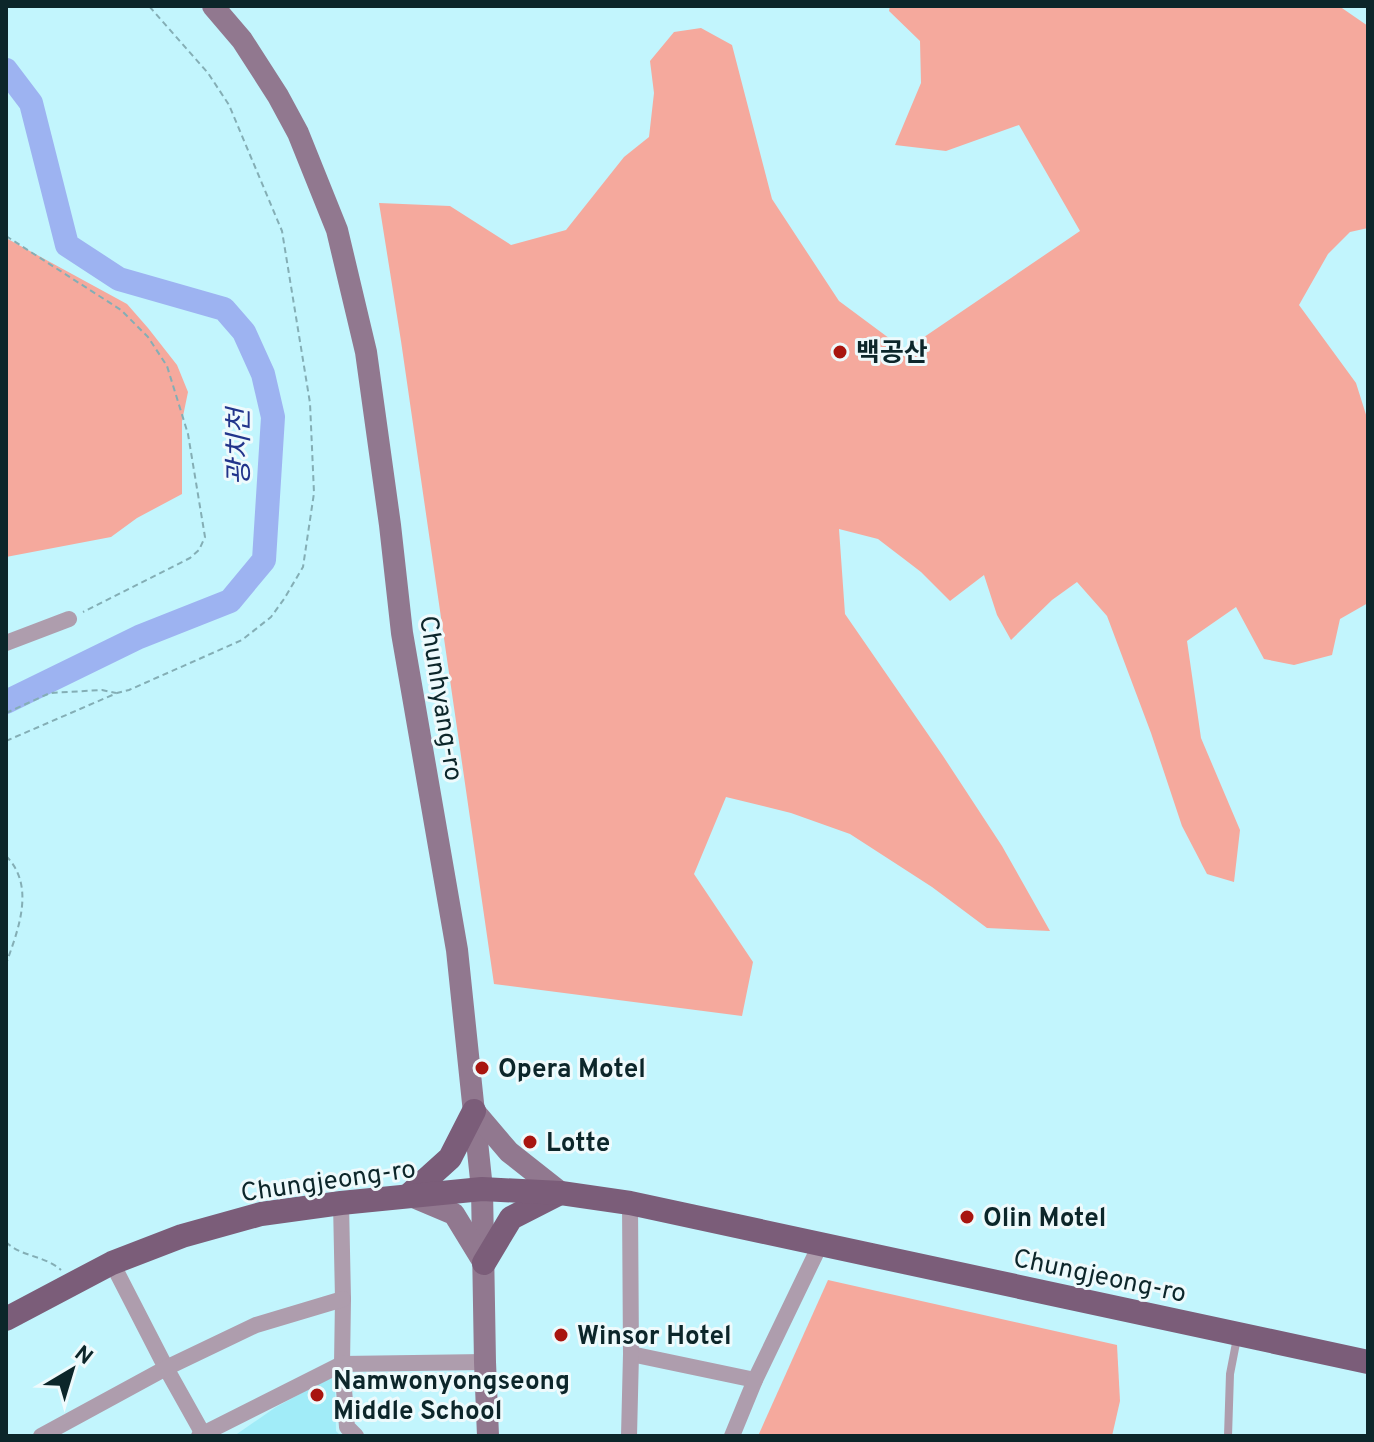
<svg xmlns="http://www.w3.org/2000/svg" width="1374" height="1442" font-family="Overpass,'Noto Sans KR',sans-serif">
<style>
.built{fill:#a1ecf8}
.green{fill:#f5a99d}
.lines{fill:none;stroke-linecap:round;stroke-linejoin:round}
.river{stroke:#9db3f1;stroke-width:24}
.path{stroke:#84aeb5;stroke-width:2;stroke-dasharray:6 4;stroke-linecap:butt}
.lane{stroke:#ae9dad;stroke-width:8}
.street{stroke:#ae9dad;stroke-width:16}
.secondary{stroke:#91788f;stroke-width:22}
.primary{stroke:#7b5d79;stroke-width:24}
.poi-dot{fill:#a8150f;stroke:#eefafc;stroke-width:3}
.labels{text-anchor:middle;stroke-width:6;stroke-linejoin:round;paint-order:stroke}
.poi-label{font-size:26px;font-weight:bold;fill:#0c262a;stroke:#eefafc;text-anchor:start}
.street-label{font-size:26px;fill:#0c262a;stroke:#eefafc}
.water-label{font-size:28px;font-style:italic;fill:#22348b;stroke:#eefafc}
</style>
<rect width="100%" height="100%" fill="#c2f5fd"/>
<path class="built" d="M331,1377L335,1383L336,1431L341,1436H234L276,1407Z"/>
<g class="green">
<path d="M890,6H1339L1368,26V228L1350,232L1328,254L1299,305L1356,383L1368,421V603L1340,619L1332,655L1294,665L1264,659L1236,607L1187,641L1201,738L1240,830L1234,882L1207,874L1182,826L1151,733L1107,616L1077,582L1052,600L1011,640L997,615L984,575L950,601L921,572L878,539L839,529L845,614L943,756L1002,846L1050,931L987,928L932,887L850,834L791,813L726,797L694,874L753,962L742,1016L494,984L401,341L379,203L450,206L511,245L566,230L624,157L649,137L654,93L650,61L674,32L701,28L732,45L772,199L839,301L905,350L1080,231L1019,125L946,151L895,145L921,83L920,41L889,11Z"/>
<path d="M6,238L127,304L148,328L177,365L188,392L182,421V494L137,518L111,537L6,557Z"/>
<path d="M828,1280L1117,1345L1120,1401L1112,1436H758Z"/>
</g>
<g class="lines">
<path class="river" d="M6,70L31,103L67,245L119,279L224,309L244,332L263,374L273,417L264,560L230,601L139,637L6,702"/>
<g class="path">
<path d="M6,236L121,310L148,337L167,366L188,434L205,537L199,550L190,558L83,612"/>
<path d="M6,713L50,693L102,690L116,693"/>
<path d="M6,741L117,693L129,690L242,640L271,617L284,599L303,567L314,493L310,403L282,231L229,105L208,73L149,6"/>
<path d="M6,856C36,886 18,930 6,964"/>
<path d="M6,1242C21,1257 44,1255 61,1270"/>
</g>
<path class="lane" d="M1228,1436L1230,1374L1237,1338"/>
<g class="street">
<path d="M6,643L69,619"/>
<path d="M341,1203L343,1299L342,1364L347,1427L356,1436"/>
<path d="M112,1263L166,1368L203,1434"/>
<path d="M631,1354L755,1380"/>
<path d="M41,1436L166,1368L256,1325L343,1299"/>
<path d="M199,1436L342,1364L485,1362"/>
<path d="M629,1436L631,1354L630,1203"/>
<path d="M732,1436L755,1380L821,1243"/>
</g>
<g class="secondary">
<path d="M213,6L242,40L278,96L298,133L337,230L366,352L390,525L402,633L457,950L482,1189L485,1362L488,1436"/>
<path d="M474,1111L509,1152L561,1193"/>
<path d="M409,1195L454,1214L484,1263"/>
</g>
<g class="primary">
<path d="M409,1195L450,1158L474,1111"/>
<path d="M484,1263L511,1218L558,1194"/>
<path d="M6,1319L112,1263L182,1236L261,1214L341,1203L482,1189L561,1193L630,1203L1368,1362"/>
</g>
</g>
<g class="poi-dot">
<circle cx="840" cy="352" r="8"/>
<circle cx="482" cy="1068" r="8"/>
<circle cx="530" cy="1142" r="8"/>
<circle cx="967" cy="1217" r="8"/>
<circle cx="561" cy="1335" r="8"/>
<circle cx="317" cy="1395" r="8"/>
</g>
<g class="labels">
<g class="poi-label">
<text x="856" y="361">백공산</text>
<text x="498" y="1077">Opera Motel</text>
<text x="546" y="1151">Lotte</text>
<text x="983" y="1226">Olin Motel</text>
<text x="577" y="1344">Winsor Hotel</text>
<text x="333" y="1389">Namwonyongseong<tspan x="333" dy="30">Middle School</tspan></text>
</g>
<g class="street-label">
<text transform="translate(442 698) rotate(81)" y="9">Chunhyang-ro</text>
<text transform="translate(328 1180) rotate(-8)" y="9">Chungjeong-ro</text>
<text transform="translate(1100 1275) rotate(12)" y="9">Chungjeong-ro</text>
</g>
<g class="water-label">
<text transform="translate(238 447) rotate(-90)" y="10">광치천</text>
</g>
</g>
<rect width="1374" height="1442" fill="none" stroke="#0c262a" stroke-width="16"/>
<g transform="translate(72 1370) rotate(38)" stroke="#eefafc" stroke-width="6" paint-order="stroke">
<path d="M0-6L14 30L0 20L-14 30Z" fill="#0c262a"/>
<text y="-12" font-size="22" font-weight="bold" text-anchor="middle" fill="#0c262a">N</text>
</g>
</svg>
